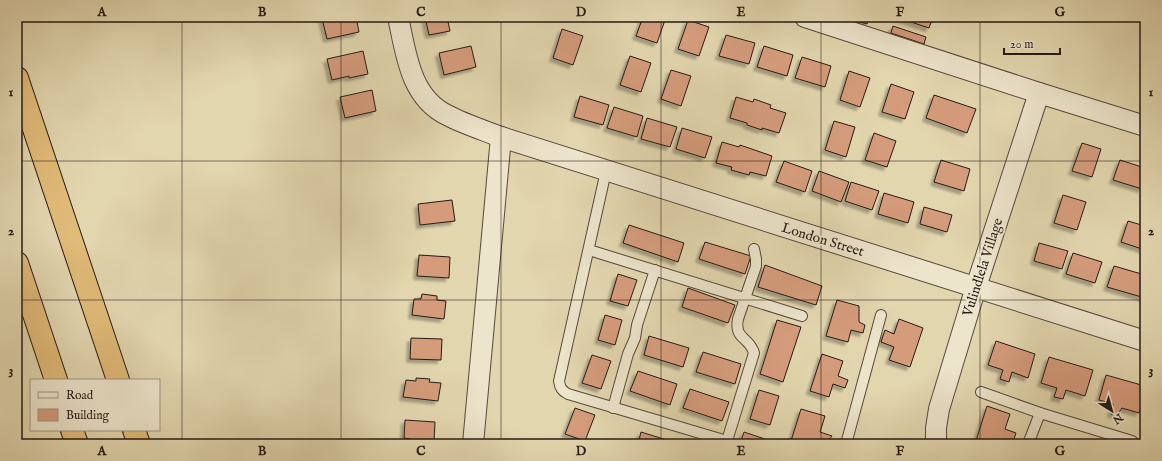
<svg xmlns="http://www.w3.org/2000/svg" width="1162" height="461" font-family="'IM FELL English',serif">
<style>
.building{fill:#d59c7c;stroke:#261a15;filter:url(#shadow)}
.lines{fill:none;stroke-linecap:round;stroke-linejoin:round}
.lane-casing{stroke:#55493c;stroke-width:12}
.street-casing{stroke:#55493c;stroke-width:22}
.highway-casing{stroke:#261a15;stroke-width:24}
.lane{stroke:#ece4cb;stroke-width:10}
.street{stroke:#ece4cb;stroke-width:20}
.highway{stroke:#e1bb78;stroke-width:22}
.grid{fill:none;stroke:#261a15;stroke-width:1;stroke-opacity:0.55}
.labels{text-anchor:middle;stroke-width:4;stroke-linejoin:round;paint-order:stroke}
.street-label{font-size:14px;fill:#261a15;stroke:#ece4cb}
.neatline{fill:none;stroke:#261a15;stroke-width:1.5}
.grid-label{font-size:13px;text-anchor:middle;font-weight:bold;fill:#261a15}
</style>
<defs>
<filter id="shadow"><feDropShadow dx="-3.5" dy="3.5" stdDeviation="1" flood-color="#0004"/></filter>
</defs>
<rect width="100%" height="100%" fill="#e2d6af"/>
<filter id="stains"><feTurbulence type="fractalNoise" baseFrequency=".005" numOctaves="4"/><feColorMatrix values="0 0 0 0 .2 0 0 0 0 .09 0 0 0 0 .02 0 0 0 .5 -.17"/></filter>
<radialGradient id="worn" r=".72"><stop offset=".6" stop-color="#630" stop-opacity="0"/><stop offset="1" stop-color="#630" stop-opacity=".3"/></radialGradient>
<g class="building">
<path d="M325,17H356L359,32L327,39L322,18Z"/>
<path d="M425,17H447L450,31L429,35Z"/>
<path d="M643,17H666L657,43L636,36Z"/>
<path d="M844,17H865L869,18L867,24Z"/>
<path d="M896,17H933L929,28Z"/>
<path d="M688,20L709,27L699,56L678,49Z"/>
<path d="M893,26L926,37L924,44L891,33Z"/>
<path d="M562,29L583,36L573,65L553,58Z"/>
<path d="M726,35L755,43L749,64L719,56Z"/>
<path d="M471,46L476,67L444,75L439,53Z"/>
<path d="M764,46L793,55L787,76L757,67Z"/>
<path d="M363,51L368,74L349,78V76L332,80L327,59Z"/>
<path d="M630,56L651,63L641,92L620,85Z"/>
<path d="M802,57L831,66L825,87L795,78Z"/>
<path d="M671,70L691,76L681,106L661,99Z"/>
<path d="M849,71L870,78L860,107L840,100Z"/>
<path d="M891,84L914,92L905,119L882,112Z"/>
<path d="M372,90L376,111L345,118L340,97Z"/>
<path d="M934,95L976,109L967,133L926,118Z"/>
<path d="M580,96L609,105L603,125L574,117Z"/>
<path d="M736,97L753,102L754,99L771,105L770,108L786,113L779,133L762,128V130L747,125V123L730,118Z"/>
<path d="M614,107L643,116L637,137L607,128Z"/>
<path d="M647,118L677,127L670,147L641,139Z"/>
<path d="M834,121L855,127L846,157L825,150Z"/>
<path d="M682,128L712,137L705,158L676,149Z"/>
<path d="M874,133L896,141L887,167L865,160Z"/>
<path d="M722,142L739,147L740,145L772,156L766,176L750,172L749,175L731,170L732,167L716,163Z"/>
<path d="M1082,143L1101,149L1092,177L1072,171Z"/>
<path d="M941,160L970,169L964,191L934,182Z"/>
<path d="M1120,160L1145,168V181L1142,189L1113,180Z"/>
<path d="M784,161L812,171L805,192L776,182Z"/>
<path d="M819,171L849,182L841,202L812,191Z"/>
<path d="M851,182L879,191L872,210L845,201Z"/>
<path d="M884,193L914,202L908,223L878,214Z"/>
<path d="M1063,195L1086,202L1077,230L1054,223Z"/>
<path d="M452,200L455,221L420,225L418,204Z"/>
<path d="M924,207L952,215L947,232L920,224Z"/>
<path d="M1128,221L1145,226V250L1121,242Z"/>
<path d="M629,225L684,243L678,262L623,243Z"/>
<path d="M705,242L751,256L745,274L699,259Z"/>
<path d="M1039,243L1068,251L1062,269L1034,261Z"/>
<path d="M1073,253L1102,262L1095,283L1066,274Z"/>
<path d="M419,255L450,257L449,278L417,276Z"/>
<path d="M765,265L822,286L816,305L758,287Z"/>
<path d="M1114,266L1145,275V298L1107,287Z"/>
<path d="M618,274L637,280L628,306L610,301Z"/>
<path d="M688,288L735,305L728,323L682,307Z"/>
<path d="M422,294L437,296V300L446,301L444,319L412,315L414,299H421Z"/>
<path d="M837,300L859,306V322L865,325L863,333L851,330L848,342L826,336Z"/>
<path d="M605,315L622,320L615,345L598,340Z"/>
<path d="M899,319L923,328L910,367L889,360L894,347L881,342L885,330L894,334Z"/>
<path d="M777,320L801,327L783,382L760,374Z"/>
<path d="M649,336L689,348L683,367L644,355Z"/>
<path d="M411,338L442,339L441,360L410,359Z"/>
<path d="M996,341L1035,354L1028,378L1012,372L1009,382L1000,379L1003,370L988,365Z"/>
<path d="M703,352L741,364L735,384L696,372Z"/>
<path d="M822,354L843,361L838,376L848,380L845,388L833,384L829,397L810,391Z"/>
<path d="M592,355L611,361L601,389L582,383Z"/>
<path d="M1049,357L1093,370L1085,396L1066,390L1063,399L1054,397L1057,388L1041,383Z"/>
<path d="M638,371L677,384L670,405L630,391Z"/>
<path d="M1106,375L1145,386V393L1139,413L1122,408L1117,415L1111,414L1113,404L1099,400Z"/>
<path d="M416,378L430,379L429,382L441,383L438,401L403,397L406,380L416,381Z"/>
<path d="M690,389L729,402L722,421L683,408Z"/>
<path d="M759,390L779,396L770,425L750,419Z"/>
<path d="M987,406L1010,414L1005,429L1016,433L1013,442L1003,439L1001,444H975Z"/>
<path d="M575,408L595,415L585,441L565,434Z"/>
<path d="M801,409L825,416L820,432L832,436L827,442L818,440L817,444H790Z"/>
<path d="M405,420L435,422L434,442L427,441V443L411,442V439L404,438Z"/>
<path d="M641,432L680,444H638Z"/>
<path d="M744,432L765,439L763,444H740Z"/>
</g>
<g class="lines">
<defs>
<g id="lane">
<path d="M606,171L559,381C560,388 562,391 568,394L727,441"/>
<path d="M589,250L802,316"/>
<path d="M981,392L1040,413L1132,441L1135,444"/>
<path d="M613,408L628,354L635,338L637,325L655,270"/>
<path d="M726,444L754,353C749,336 734,340 738,319L756,266V259L754,249"/>
<path d="M846,444L881,315"/>
<path d="M1028,444L1040,413"/>
</g>
<g id="street">
<path d="M398,17C406,53 410,97 447,115C464,124 483,130 501,137L1145,341"/>
<path d="M805,17L1039,93L1145,126"/>
<path d="M473,444L501,137"/>
<path d="M936,444V428L939,409L976,287L1039,93"/>
</g>
<g id="highway">
<path d="M17,78L118,380"/>
<path d="M17,263L56,380"/>
<path d="M72,430L77,444"/>
<path d="M134,430L139,444"/>
</g>
</defs>
<use href="#lane" class="lane-casing"/>
<use href="#street" class="street-casing"/>
<use href="#highway" class="highway-casing"/>
<use href="#lane" class="lane"/>
<use href="#street" class="street"/>
<use href="#highway" class="highway"/>
</g>
<path class="grid" d="M182,17V444M341,17V444M501,17V444M661,17V444M821,17V444M980,17V444M17,161H1145M17,300H1145"/>
<g class="labels">
<g class="street-label">
<text transform="translate(823 239) rotate(17)" y="5">London Street</text>
<text transform="translate(982 267) rotate(-72)" y="5">Vulindlela Village</text>
</g>
</g>
<rect width="1162" height="461" fill="none" stroke="#e2d6af" stroke-width="44"/>
<rect x="30" y="379" width="130" height="52" fill="#ece4cb" stroke="#9d9382"/>
<rect x="38" y="392" width="20" height="6" fill="#ece4cb" stroke="#9d9382"/>
<text x="66" y="399" font-size="12" fill="#261a15">Road</text>
<rect x="38" y="409" width="20" height="12" fill="#d59c7c" stroke="#9d9382"/>
<text x="66" y="419" font-size="12" fill="#261a15">Building</text>
<g transform="translate(1112 411) rotate(143)" stroke="#ece4cb" stroke-width="3" paint-order="stroke">
<path d="M0-3L7 15L0 10L-7 15Z" fill="#261a15"/>
<text y="-6" font-size="11" font-weight="bold" text-anchor="middle" fill="#261a15">N</text>
</g>
<path d="M1004 48v6h56v-6" fill="none" stroke="#261a15" stroke-width="2"/>
<text x="1010" y="48" font-size="12" fill="#261a15" stroke="#ece4cb" stroke-width="3" paint-order="stroke">20 m</text>
<rect x="22" y="22" width="1118" height="417" class="neatline"/>
<g class="grid-label">
<text x="102" y="16">A</text>
<text x="262" y="16">B</text>
<text x="421" y="16">C</text>
<text x="581" y="16">D</text>
<text x="741" y="16">E</text>
<text x="900" y="16">F</text>
<text x="1060" y="16">G</text>
<text x="11" y="96">1</text>
<text x="1151" y="96">1</text>
<text x="11" y="235">2</text>
<text x="1151" y="235">2</text>
<text x="11" y="374">3</text>
<text x="1151" y="374">3</text>
<text x="102" y="455">A</text>
<text x="262" y="455">B</text>
<text x="421" y="455">C</text>
<text x="581" y="455">D</text>
<text x="741" y="455">E</text>
<text x="900" y="455">F</text>
<text x="1060" y="455">G</text>
</g>
<rect width="100%" height="100%" filter="url(#stains)"/>
<rect width="100%" height="100%" fill="url(#worn)"/>
</svg>
